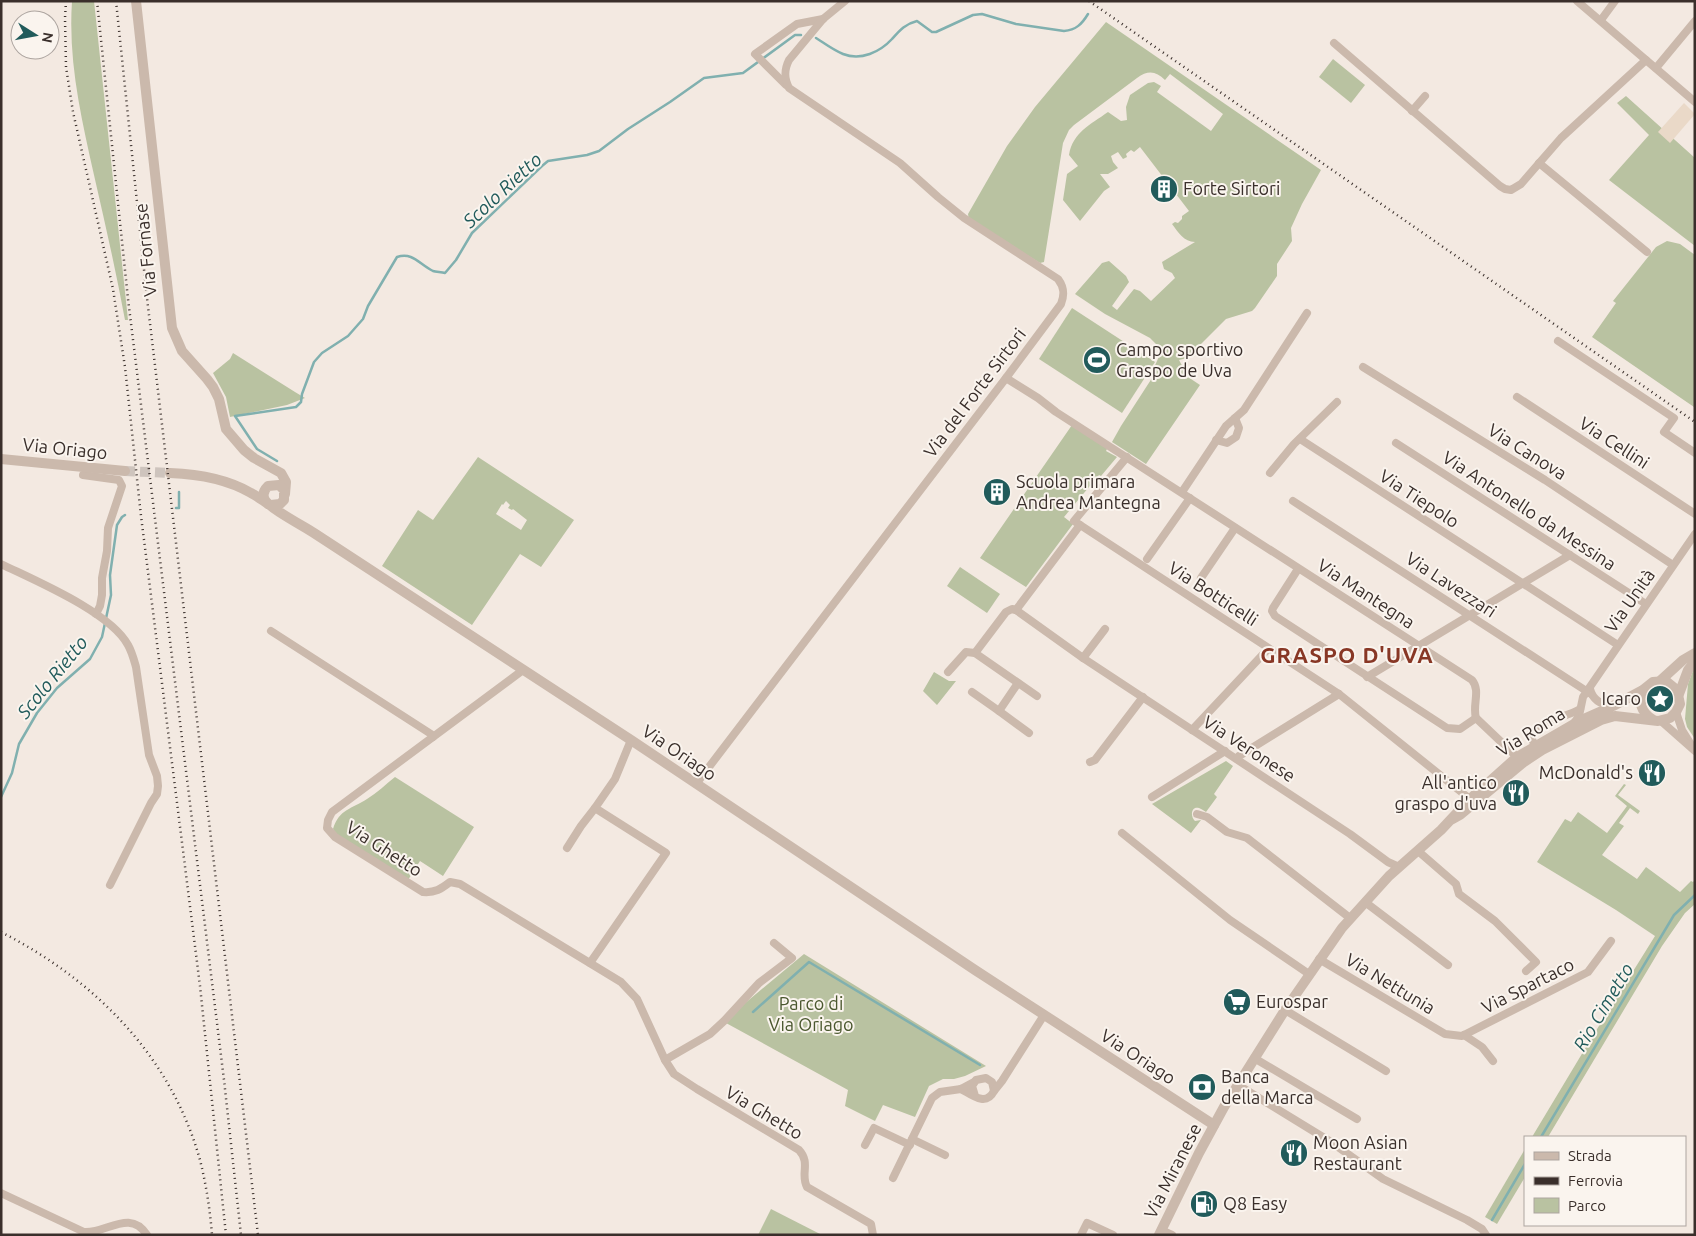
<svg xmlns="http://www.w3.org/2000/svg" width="1696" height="1236" font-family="Ubuntu,sans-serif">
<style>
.green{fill:#b9c2a1;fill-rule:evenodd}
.plaza{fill:#ead9c8}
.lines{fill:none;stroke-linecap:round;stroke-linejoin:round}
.stream{stroke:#80b0af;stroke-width:2.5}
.tertiary-tunnel{stroke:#cec4bd;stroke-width:10;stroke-dasharray:10 5;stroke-linecap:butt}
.minor{stroke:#cbb9ac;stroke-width:8}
.tertiary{stroke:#cbb9ac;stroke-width:10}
.rail{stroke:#3a2f2b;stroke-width:2.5;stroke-dasharray:1 4;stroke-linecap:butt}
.labels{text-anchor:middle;stroke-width:4;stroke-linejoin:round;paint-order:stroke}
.poi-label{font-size:18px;fill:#3a2f2b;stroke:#faf4ee;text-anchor:start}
.street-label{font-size:18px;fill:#3a2f2b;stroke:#faf4ee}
.park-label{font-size:18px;fill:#4b582f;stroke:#faf4ee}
.water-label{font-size:19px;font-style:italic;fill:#215b5b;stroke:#faf4ee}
.district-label{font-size:22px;font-weight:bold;letter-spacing:1px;fill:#883725;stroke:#faf4ee}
</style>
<rect width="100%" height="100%" fill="#f3e9e1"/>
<g class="green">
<path d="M72,1H94L128,320H125C116,271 105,223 94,175C81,116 68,62 72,1Z"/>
<path d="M1106,22L1321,170L1302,204L1291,228L1292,241L1277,264V276L1255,308L1252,311L1226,319L1198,347L1195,356L1179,360L1188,377L1200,385L1146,464L1112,442L1121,426L1154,375L1152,372L1162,350L1150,338L1105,314L1075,294L1102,263L1109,261L1126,276L1129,282L1112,306L1117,310L1134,289L1140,291L1151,301L1175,278L1172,273L1164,269L1162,262L1195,242C1184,242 1178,232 1172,224L1175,222L1178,223L1182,219V216L1189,211L1140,147L1134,152L1131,150L1126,154L1127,157L1123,159L1118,152L1111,156L1113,162L1118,168L1108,174H1100L1110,187L1104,191L1080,221L1063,200L1067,174L1078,166L1069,155C1073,132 1090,125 1108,112L1121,121L1127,120L1126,107L1130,95L1148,83L1154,82L1161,86L1157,92L1211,131L1223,114L1170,74L1165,80C1156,71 1148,70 1137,78L1074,125L1069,130L1063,143L1044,262L1040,263L969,220L968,214L1007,146L1035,107Z"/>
<path d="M1333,59L1365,85L1351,103L1319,77Z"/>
<path d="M1626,96L1695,158V246L1609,180L1649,135L1617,103Z"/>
<path d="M1667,241L1680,244L1695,255L1694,407L1592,337L1616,303L1613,301L1656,247Z"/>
<path d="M1072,308L1155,362L1122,413L1039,359Z"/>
<path d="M233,353L295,392L305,398L287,405L230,417L226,397L213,373L230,359Z"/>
<path d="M1072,425L1108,447L1106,451L1117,457L1101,476L1099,475L1064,517L1073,524L1026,587L980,558Z"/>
<path d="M478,457L574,520L541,567L520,554L472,625L382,566L418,510L433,520ZM506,501L510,505L508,508L512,510L513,509L527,520L521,530L496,514L502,504L503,505Z"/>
<path d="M960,567L1000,594L987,613L947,586Z"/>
<path d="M1695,665V739L1687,727L1685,719L1688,684Z"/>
<path d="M934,672L949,681H956L937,705L923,691Z"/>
<path d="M1226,761L1233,766L1214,794L1217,797L1206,812C1204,811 1202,809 1199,808C1191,806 1190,816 1195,821L1201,820L1191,833L1152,804Z"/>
<path d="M395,777L474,827L443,876L420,861L408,880L338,837L333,829C339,809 352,809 367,799C377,793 386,784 395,777Z"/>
<path d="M1624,784L1626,785L1618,795L1640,811L1638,814L1630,808L1619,823L1624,826L1602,855L1637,879L1646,867L1680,892L1691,881L1693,882L1695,880V904L1685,913L1662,946L1548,1137H1532L1589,1042L1655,936L1616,910L1537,862L1565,819L1571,822L1578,812L1607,833L1627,806L1615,796Z"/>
<path d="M804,954L986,1066L965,1076L954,1079H943L929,1086L915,1117L883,1105L875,1121L845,1106L848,1090L726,1023L738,1009Z"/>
<path d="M1525,1149V1177L1497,1224L1485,1217Z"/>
<path d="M771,1209L822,1235H758Z"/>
</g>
<path class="plaza" d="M1684,103L1695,114L1670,143L1658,132Z"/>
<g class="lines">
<g class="stream">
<path d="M816,38C824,43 833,50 843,54C861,61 880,52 892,39C900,30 905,24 917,21L932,32H936L973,15L982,14L1016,24L1064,31C1076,30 1082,24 1088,14"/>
<path d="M277,461L257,449L235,416L296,407L301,402L302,394L314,362L322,353L348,336L363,319L368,306L397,257C413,252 419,264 433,271C436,272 441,272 445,273L456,260L472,233L542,166L548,161L587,155L599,151L628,129L670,102L704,78L743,73L795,35H801"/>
<path d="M176,508H179V492"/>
<path d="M1,797L12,773L19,744L37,713L57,688L90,659L102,637L111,595L110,575L117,525L122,517L125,515"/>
<path d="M753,1012L809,962L980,1065"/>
<path d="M1541,1137L1674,915L1695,895"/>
<path d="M1492,1220L1525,1164"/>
</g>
<path class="tertiary-tunnel" d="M125,471L170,473"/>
<g class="minor">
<path d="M1577,1L1695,102"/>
<path d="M1601,20L1615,1"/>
<path d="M1334,43L1500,186L1505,189L1511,190L1521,184L1561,138L1646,60"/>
<path d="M1656,68L1695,21"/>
<path d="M786,85L755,54L797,24L823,19"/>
<path d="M1412,111L1425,96"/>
<path d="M1539,163L1647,252"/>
<path d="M1558,341L1674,418L1664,432L1695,453"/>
<path d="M1363,367L1545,480L1673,565"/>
<path d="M1006,378L1038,398L1056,412L1472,680C1481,691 1472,705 1476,718L1517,757"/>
<path d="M1517,397L1695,514"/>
<path d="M1300,439L1618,645"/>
<path d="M1216,440L1227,443L1236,437L1239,428L1235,418"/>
<path d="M1396,443L1646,604"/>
<path d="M1127,457L1074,521L1339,694L1470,799"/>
<path d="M1270,473L1294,444L1337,402"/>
<path d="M83,475L119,480L122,486L108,528L107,551L102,578V595L100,606L96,614"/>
<path d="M1182,492L1226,426L1244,410L1307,313"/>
<path d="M1293,501L1591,694"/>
<path d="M1147,559L1190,498"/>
<path d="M1,564C36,581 110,612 128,645C132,652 134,660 136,667L149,755L157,776L158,786L157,794L151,803L110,885"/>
<path d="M1298,569L1273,608L1272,611L1275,616L1447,728L1460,729L1476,718"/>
<path d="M1201,578L1235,528"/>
<path d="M1016,610L1083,658L1350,834L1388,862L1399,867"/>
<path d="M1016,610L1012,609L1006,612L975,653L1037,696"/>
<path d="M1016,610L1080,525"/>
<path d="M271,631L431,734L433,737"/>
<path d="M1083,658L1105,629"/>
<path d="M523,670L332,812L328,820L327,828L335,837L423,892C435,893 441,889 450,882L460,884L621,982L637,999L665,1060L674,1074L697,1089L799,1150C811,1163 800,1174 807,1187L871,1224L873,1235"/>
<path d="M948,672L966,652L975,653"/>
<path d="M1367,677L1570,555"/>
<path d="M1590,689C1593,701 1602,705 1613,706"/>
<path d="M972,692L999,711L1018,683"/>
<path d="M999,711L1029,733"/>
<path d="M1676,712L1682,730L1692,746"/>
<path d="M1661,721L1695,751"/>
<path d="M1574,723L1579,716L1583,697L1695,534"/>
<path d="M1192,730L1268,649"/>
<path d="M1535,746L1531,737C1539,719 1566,718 1580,709"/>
<path d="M1237,759L1239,756L1339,694"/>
<path d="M1090,762L1095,760L1143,697"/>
<path d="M696,784L1006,378L1061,304C1065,294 1064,287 1058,279L964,218L938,197L900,163L789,88C784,78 784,70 789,60L823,19L845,1"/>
<path d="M1152,797L1225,751"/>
<path d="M1197,814L1207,817L1227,832L1247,838L1350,918"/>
<path d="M1122,833L1230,920L1309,974"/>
<path d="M567,848L581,826L595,808"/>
<path d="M1418,851L1456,884L1459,894L1495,921L1536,962L1526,971"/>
<path d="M1365,902L1448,965"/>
<path d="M1319,959L1445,1034L1462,1036L1588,972L1611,941"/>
<path d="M590,963L666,853L595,808L615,779L631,740"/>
<path d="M1285,1010L1386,1071"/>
<path d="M1464,1035L1482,1047L1493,1061"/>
<path d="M1254,1058L1357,1119"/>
<path d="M665,1060L710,1034L724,1021L759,983L792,958L774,943"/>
<path d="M1238,1085L1331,1142L1383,1179L1467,1220L1482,1229L1486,1235"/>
<path d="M961,1089C972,1095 986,1107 994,1091L992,1082L986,1078L976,1080L972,1086L975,1096"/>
<path d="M994,1091L1002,1081L1044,1015"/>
<path d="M912,1139L945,1155"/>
<path d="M865,1145L874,1128L910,1145"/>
<path d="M893,1178L932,1098L940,1092L961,1089L974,1082"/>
<path d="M1,1193L84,1232C106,1234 130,1208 147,1235"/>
<path d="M1161,1230L1172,1235"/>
<path d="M1081,1235L1087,1223L1113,1235"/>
</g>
<g class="tertiary">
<path d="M136,1L172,328L182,351L207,379L213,387L219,399L226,429L244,450L254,458L281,473L286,482L285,494"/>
<path d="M1,459L125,471"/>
<path d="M170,473C197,474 227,479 251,493C257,496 262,500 268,504"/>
<path d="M271,505L280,504L284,500V490L279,485L268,486C264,490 262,495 265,500C269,508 305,527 314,533L631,740L975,970L1214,1125"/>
<path d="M1661,680L1683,660L1695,653"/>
<path d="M1643,690C1638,702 1641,712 1652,719"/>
<path d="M1679,694L1688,670L1695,661"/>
<path d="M1159,1235L1199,1153L1224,1107L1285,1010L1342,928L1389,876L1441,830L1470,799L1517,757L1579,721L1613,706L1643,690L1653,682L1666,681L1677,690L1680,704L1676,712L1670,718L1658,721L1615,716L1601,720L1542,750L1524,762L1460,815L1451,820"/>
</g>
<g class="rail">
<path d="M66,1L65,18L66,67L73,112L113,289L125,367L141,516L200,986L226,1235"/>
<path d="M97,1L128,299L224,1080L241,1235"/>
<path d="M116,1L147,298L258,1235"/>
<path d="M1089,1L1695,422"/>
<path d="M1,932C95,980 171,1056 200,1160C206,1184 210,1209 212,1235"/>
</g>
</g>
<defs>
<symbol id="building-disc" viewBox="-11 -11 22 22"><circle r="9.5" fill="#215b5b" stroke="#faf4ee"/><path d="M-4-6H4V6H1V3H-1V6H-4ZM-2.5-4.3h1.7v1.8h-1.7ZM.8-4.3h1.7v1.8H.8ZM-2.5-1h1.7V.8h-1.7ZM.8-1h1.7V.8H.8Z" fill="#fff"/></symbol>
<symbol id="stadium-disc" viewBox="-11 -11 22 22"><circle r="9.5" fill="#215b5b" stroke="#faf4ee"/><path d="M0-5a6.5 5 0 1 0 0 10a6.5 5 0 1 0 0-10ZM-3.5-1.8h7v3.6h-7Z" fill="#fff"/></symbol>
<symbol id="sight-disc" viewBox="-11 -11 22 22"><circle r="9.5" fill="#215b5b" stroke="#faf4ee"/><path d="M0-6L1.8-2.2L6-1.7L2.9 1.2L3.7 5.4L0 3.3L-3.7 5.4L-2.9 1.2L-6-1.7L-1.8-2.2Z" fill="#fff"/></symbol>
<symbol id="restaurant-disc" viewBox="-11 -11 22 22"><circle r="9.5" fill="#215b5b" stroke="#faf4ee"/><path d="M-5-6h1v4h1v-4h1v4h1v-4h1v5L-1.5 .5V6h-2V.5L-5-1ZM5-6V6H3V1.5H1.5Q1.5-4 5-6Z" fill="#fff"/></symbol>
<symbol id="supermarket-disc" viewBox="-11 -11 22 22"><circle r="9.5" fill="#215b5b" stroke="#faf4ee"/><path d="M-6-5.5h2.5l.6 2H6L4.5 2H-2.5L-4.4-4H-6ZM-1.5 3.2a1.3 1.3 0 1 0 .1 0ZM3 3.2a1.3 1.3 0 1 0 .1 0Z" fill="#fff"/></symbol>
<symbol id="bank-disc" viewBox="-11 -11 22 22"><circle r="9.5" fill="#215b5b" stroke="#faf4ee"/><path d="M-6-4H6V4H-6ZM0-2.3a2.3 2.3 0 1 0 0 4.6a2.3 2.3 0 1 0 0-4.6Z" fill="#fff"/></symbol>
<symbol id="fuel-disc" viewBox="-11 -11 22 22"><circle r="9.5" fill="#215b5b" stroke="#faf4ee"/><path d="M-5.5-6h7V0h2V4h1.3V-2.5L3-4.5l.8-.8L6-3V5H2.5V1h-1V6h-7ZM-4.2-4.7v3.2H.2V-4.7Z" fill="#fff"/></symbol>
</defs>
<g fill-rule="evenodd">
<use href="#building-disc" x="1148" y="173" width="32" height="32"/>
<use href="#stadium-disc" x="1081" y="344" width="32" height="32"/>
<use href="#building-disc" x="981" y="476" width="32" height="32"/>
<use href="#sight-disc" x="1644" y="683" width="32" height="32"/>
<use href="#restaurant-disc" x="1636" y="757" width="32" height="32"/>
<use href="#restaurant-disc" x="1500" y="777" width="32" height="32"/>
<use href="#supermarket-disc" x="1221" y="986" width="32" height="32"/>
<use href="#bank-disc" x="1186" y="1071" width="32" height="32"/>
<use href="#restaurant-disc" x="1278" y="1137" width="32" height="32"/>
<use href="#fuel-disc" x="1188" y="1188" width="32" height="32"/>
</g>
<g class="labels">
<g class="poi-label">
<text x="1183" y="195">Forte Sirtori</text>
<text x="1116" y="356">Campo sportivo<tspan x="1116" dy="21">Graspo de Uva</tspan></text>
<text x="1016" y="488">Scuola primara<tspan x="1016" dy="21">Andrea Mantegna</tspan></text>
<text x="1641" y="705" text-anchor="end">Icaro</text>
<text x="1633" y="779" text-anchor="end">McDonald's</text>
<text x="1497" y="789" text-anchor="end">All'antico<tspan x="1497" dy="21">graspo d'uva</tspan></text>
<text x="1256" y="1008">Eurospar</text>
<text x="1221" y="1083">Banca<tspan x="1221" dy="21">della Marca</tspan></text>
<text x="1313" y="1149">Moon Asian<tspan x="1313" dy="21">Restaurant</tspan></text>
<text x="1223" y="1210">Q8 Easy</text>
</g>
<g class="street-label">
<text transform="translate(146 250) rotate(-96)" y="6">Via Fornase</text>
<text transform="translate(975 393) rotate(-53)" y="6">Via del Forte Sirtori</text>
<text transform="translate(1614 443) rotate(33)" y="6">Via Cellini</text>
<text transform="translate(65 449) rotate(6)" y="6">Via Oriago</text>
<text transform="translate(1527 452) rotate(32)" y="6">Via Canova</text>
<text transform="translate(1419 499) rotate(33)" y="6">Via Tiepolo</text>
<text transform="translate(1529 511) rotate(33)" y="6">Via Antonello da Messina</text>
<text transform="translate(1451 585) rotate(33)" y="6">Via Lavezzari</text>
<text transform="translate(1213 594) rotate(33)" y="6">Via Botticelli</text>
<text transform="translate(1366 594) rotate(33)" y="6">Via Mantegna</text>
<text transform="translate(1630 601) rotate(-55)" y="6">Via Unità</text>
<text transform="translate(1531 732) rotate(-32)" y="6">Via Roma</text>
<text transform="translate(1249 749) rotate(33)" y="6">Via Veronese</text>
<text transform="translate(679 753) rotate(34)" y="6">Via Oriago</text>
<text transform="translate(384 849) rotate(33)" y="6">Via Ghetto</text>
<text transform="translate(1390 984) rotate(31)" y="6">Via Nettunia</text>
<text transform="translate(1528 986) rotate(-27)" y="6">Via Spartaco</text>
<text transform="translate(1138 1057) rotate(33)" y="6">Via Oriago</text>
<text transform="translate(764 1113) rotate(31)" y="6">Via Ghetto</text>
<text transform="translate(1173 1171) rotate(-63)" y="6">Via Miranese</text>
</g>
<g class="park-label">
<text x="811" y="1010">Parco di<tspan x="811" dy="21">Via Oriago</tspan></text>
</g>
<g class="water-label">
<text transform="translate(502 190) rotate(-43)" y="7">Scolo Rietto</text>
<text transform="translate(52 677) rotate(-51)" y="7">Scolo Rietto</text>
<text transform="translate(1603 1007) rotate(-59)" y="7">Rio Cimetto</text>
</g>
<g class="district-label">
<text x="1347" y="663">GRASPO D'UVA</text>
</g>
</g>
<rect width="1696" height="1236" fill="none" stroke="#3a2f2b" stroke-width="5"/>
<rect x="1524" y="1136" width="162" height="90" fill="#faf4ee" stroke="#ada5a0"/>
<rect x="1534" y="1152" width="25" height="8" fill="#cbb9ac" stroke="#ada5a0"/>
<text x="1568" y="1161" font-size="15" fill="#3a2f2b">Strada</text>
<rect x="1534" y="1177" width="25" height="8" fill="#3a2f2b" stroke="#ada5a0"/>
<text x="1568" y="1186" font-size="15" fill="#3a2f2b">Ferrovia</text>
<rect x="1534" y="1198" width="25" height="15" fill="#b9c2a1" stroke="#ada5a0"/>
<text x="1568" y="1211" font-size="15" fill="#3a2f2b">Parco</text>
<g transform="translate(35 35) rotate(101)"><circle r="24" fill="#faf4ee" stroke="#ada5a0"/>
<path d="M0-4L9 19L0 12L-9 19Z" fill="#215b5b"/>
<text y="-8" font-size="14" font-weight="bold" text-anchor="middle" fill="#3a2f2b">N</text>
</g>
</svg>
